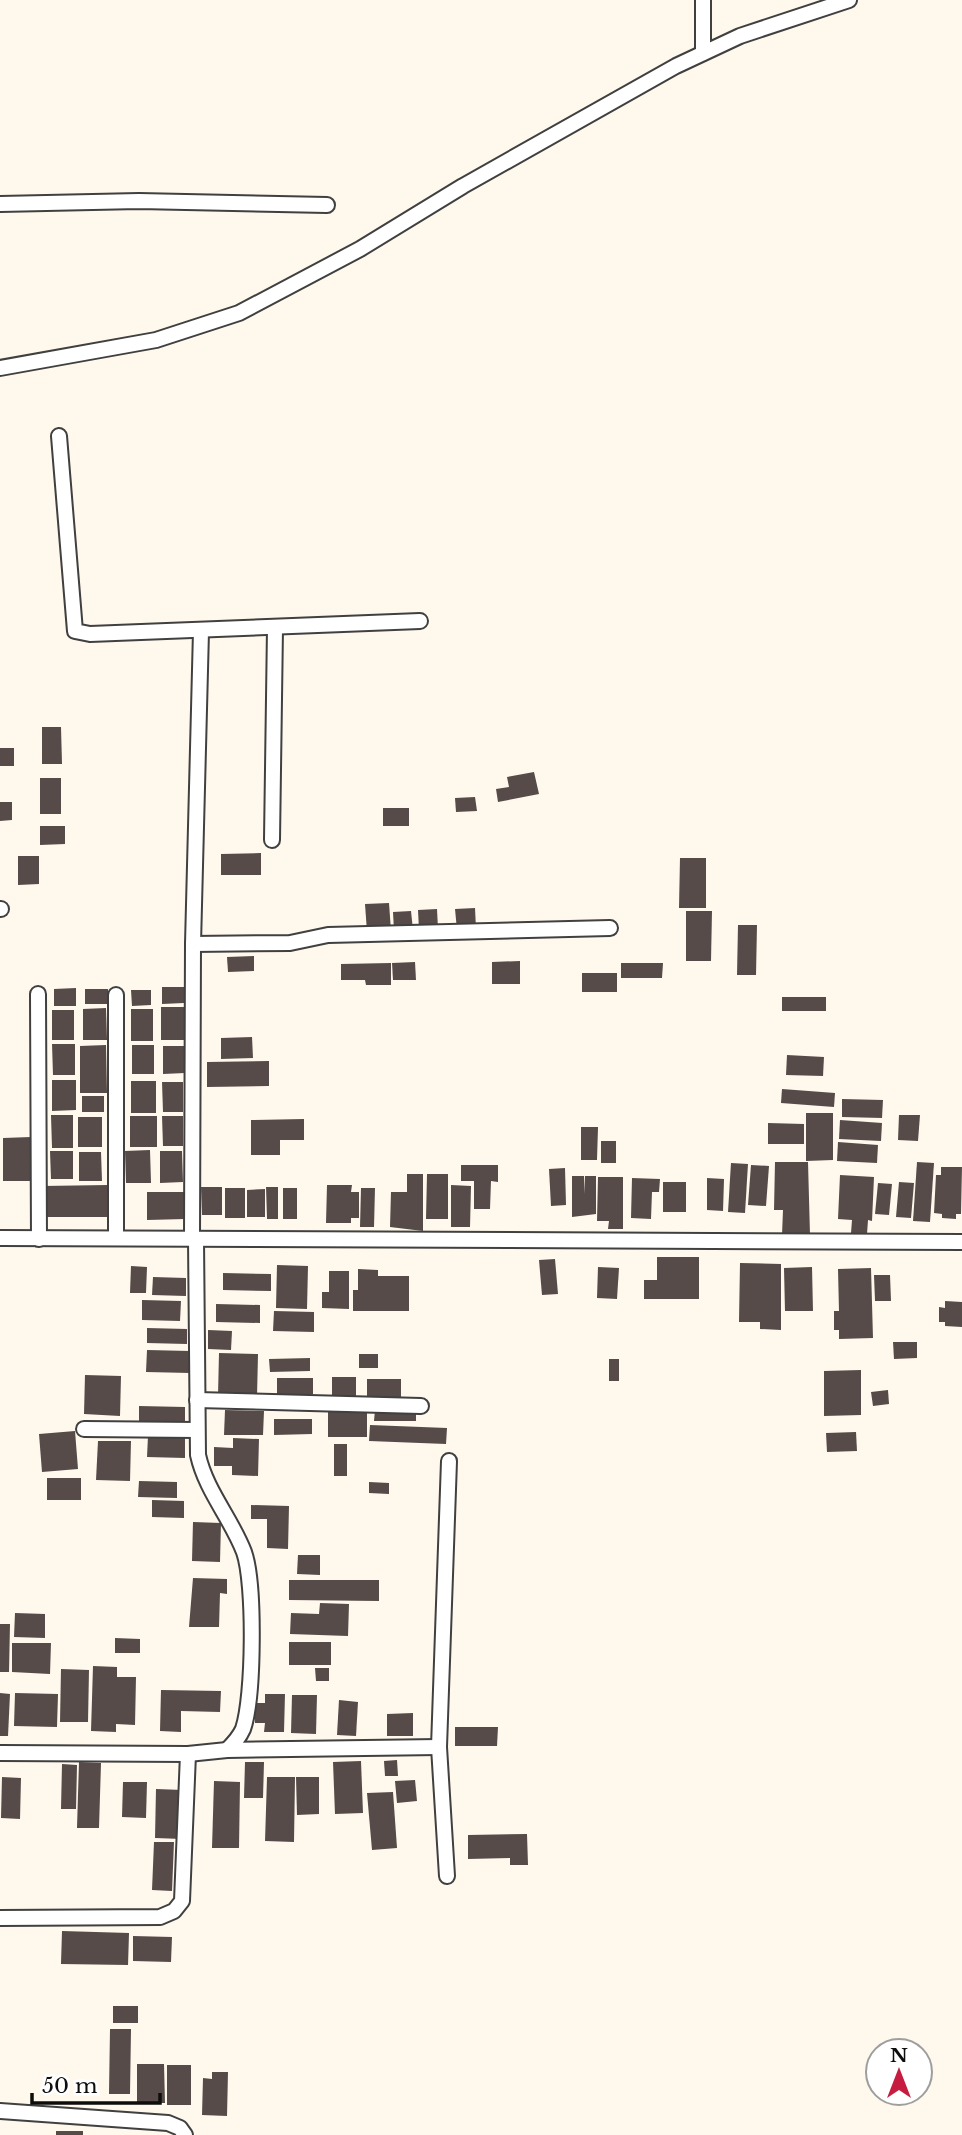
<svg xmlns="http://www.w3.org/2000/svg" width="962" height="2135" font-family="'Libre Baskerville',serif">
<style>
.building{fill:#564b48}
.lines{fill:none;stroke-linecap:round;stroke-linejoin:round}
.minor-casing{stroke:#404040;stroke-width:18}
.minor{stroke:#fff;stroke-width:14}
</style>
<rect width="100%" height="100%" fill="#fff8ec"/>
<g class="building">
<path d="M42,727H61L62,764H42Z"/>
<rect x="0" y="748" width="14" height="18"/>
<path d="M534,772L539,794L498,802L496,789L509,787L507,777Z"/>
<rect x="40" y="778" width="21" height="36"/>
<path d="M475,797L477,811L456,812L455,798Z"/>
<path d="M0,802H12V820L0,821Z"/>
<rect x="383" y="808" width="26" height="18"/>
<path d="M40,826H65V844L40,845Z"/>
<path d="M261,853V875H221V854Z"/>
<path d="M18,856H39V884L18,885Z"/>
<path d="M680,858H706V908H679Z"/>
<path d="M389,903L391,931L367,932L365,904Z"/>
<path d="M475,908L476,929L457,930L455,909Z"/>
<path d="M437,909L438,929L419,930L418,910Z"/>
<path d="M411,911L413,930L394,931L393,912Z"/>
<path d="M686,911H712L711,961H686Z"/>
<path d="M738,925H757L756,975H737Z"/>
<path d="M254,956V971L228,972L227,957Z"/>
<path d="M520,961V984H492V962Z"/>
<path d="M415,962L416,980H393L392,963Z"/>
<path d="M391,963V985H366L365,980H341V964Z"/>
<path d="M621,963H663L662,978H621Z"/>
<rect x="582" y="973" width="35" height="19"/>
<path d="M162,987H184V1003L162,1004Z"/>
<path d="M76,988V1006H54V989Z"/>
<rect x="85" y="989" width="23" height="15"/>
<path d="M131,990H151V1005L132,1006Z"/>
<rect x="782" y="997" width="44" height="14"/>
<rect x="161" y="1007" width="24" height="33"/>
<path d="M106,1008L107,1040H83V1009Z"/>
<rect x="131" y="1009" width="22" height="32"/>
<rect x="52" y="1010" width="22" height="30"/>
<path d="M252,1037L253,1058L221,1059V1038Z"/>
<path d="M52,1044H75V1075H53Z"/>
<path d="M106,1045L107,1093H80V1046Z"/>
<rect x="132" y="1045" width="22" height="29"/>
<path d="M163,1046H185V1073L163,1074Z"/>
<path d="M787,1055L824,1057L823,1076L786,1075Z"/>
<path d="M269,1061V1086L207,1087V1062Z"/>
<path d="M52,1080H76V1110L52,1111Z"/>
<rect x="131" y="1081" width="25" height="32"/>
<path d="M162,1082H183V1112H163Z"/>
<path d="M782,1089L835,1093L834,1107L781,1103Z"/>
<rect x="82" y="1096" width="22" height="16"/>
<path d="M842,1099L883,1100L882,1118L842,1117Z"/>
<path d="M806,1113H833V1160L806,1161Z"/>
<path d="M51,1115H73V1148H52Z"/>
<path d="M899,1115H920L918,1141L898,1140Z"/>
<rect x="130" y="1116" width="27" height="31"/>
<path d="M162,1116H183V1146H163Z"/>
<rect x="78" y="1117" width="24" height="30"/>
<path d="M304,1119V1140H280V1155H251V1120Z"/>
<path d="M840,1120L882,1123L881,1141L839,1139Z"/>
<path d="M768,1123L804,1124V1144H768Z"/>
<path d="M581,1127H598L597,1160H581Z"/>
<path d="M31,1137V1181H3V1138Z"/>
<rect x="601" y="1141" width="15" height="22"/>
<path d="M838,1142L878,1145L877,1163L837,1161Z"/>
<path d="M150,1150L151,1183H126L125,1151Z"/>
<path d="M50,1151H73V1179H51Z"/>
<path d="M160,1151H182L183,1182L160,1183Z"/>
<path d="M79,1152H101L102,1181H79Z"/>
<path d="M775,1162H808L810,1235H782L783,1210H774Z"/>
<path d="M917,1162L934,1163L930,1222L913,1221Z"/>
<path d="M731,1163L748,1164L745,1213L728,1212Z"/>
<path d="M461,1165H498V1182L491,1181L490,1209H474V1181H461Z"/>
<path d="M751,1165L769,1166L766,1206L748,1205Z"/>
<path d="M941,1167H962L961,1214H956V1219L942,1218V1214L934,1213L936,1175H941Z"/>
<path d="M565,1168L566,1205L551,1206L549,1169Z"/>
<path d="M407,1174H423V1231L390,1227L391,1192H407Z"/>
<path d="M427,1174H448V1219H426Z"/>
<path d="M840,1175L874,1177L872,1221L868,1220L867,1234L851,1233L852,1220L838,1219Z"/>
<path d="M572,1176H584V1194L585,1176H596V1214L572,1217Z"/>
<path d="M598,1177H623V1229H608L609,1221H597Z"/>
<path d="M632,1178L660,1179L659,1192H652L651,1219L631,1218Z"/>
<path d="M707,1178L724,1179L723,1211L707,1210Z"/>
<rect x="663" y="1182" width="23" height="30"/>
<path d="M899,1182L914,1183L911,1218L896,1217Z"/>
<path d="M878,1183L892,1184L889,1215L875,1214Z"/>
<path d="M108,1185V1217H43L42,1186Z"/>
<path d="M327,1185H352L351,1192H359V1218H351V1223H326Z"/>
<path d="M451,1185L471,1186L470,1227H451Z"/>
<path d="M201,1187H222V1215H202Z"/>
<path d="M266,1187H278V1219H267Z"/>
<rect x="225" y="1188" width="20" height="30"/>
<rect x="283" y="1188" width="14" height="31"/>
<path d="M361,1188H375L374,1227H360Z"/>
<path d="M265,1189V1217H247V1190Z"/>
<path d="M147,1192H185V1219L147,1220Z"/>
<path d="M657,1257H699V1299H644V1280H657Z"/>
<path d="M555,1259L558,1294L542,1295L539,1260Z"/>
<path d="M740,1263L781,1264V1330L760,1329V1322H739Z"/>
<path d="M277,1265L308,1266L307,1309L276,1308Z"/>
<path d="M131,1266L147,1267L146,1293H130Z"/>
<path d="M598,1267L619,1268L617,1299L597,1298Z"/>
<path d="M812,1267L813,1311H785L784,1268Z"/>
<path d="M871,1268L873,1338L839,1339V1330H834V1311H839L838,1269Z"/>
<path d="M358,1269L378,1270V1276H409V1311H353V1290H358Z"/>
<path d="M329,1271H349V1309L322,1308V1292H329Z"/>
<path d="M223,1273L271,1274V1291L223,1290Z"/>
<path d="M874,1275H890L891,1301H875Z"/>
<path d="M153,1277L186,1278V1296L152,1295Z"/>
<path d="M142,1300L181,1301L180,1321L142,1320Z"/>
<path d="M945,1301L962,1302V1327L945,1326V1322H939V1307L945,1308Z"/>
<path d="M216,1304L260,1305V1323L216,1322Z"/>
<path d="M274,1311L314,1312V1332L273,1331Z"/>
<path d="M147,1328L187,1329V1344L147,1343Z"/>
<path d="M208,1330L232,1331L231,1350L208,1349Z"/>
<path d="M893,1342H917V1358L894,1359Z"/>
<path d="M147,1350L190,1351V1373L146,1372Z"/>
<path d="M219,1353L258,1354L257,1397L218,1396Z"/>
<rect x="359" y="1354" width="19" height="14"/>
<path d="M310,1358V1371L270,1372L269,1359Z"/>
<rect x="609" y="1359" width="10" height="22"/>
<path d="M861,1370V1415L824,1416V1371Z"/>
<path d="M85,1375L121,1376L120,1416L84,1414Z"/>
<path d="M332,1377H356V1403L332,1402Z"/>
<rect x="277" y="1378" width="36" height="16"/>
<rect x="367" y="1379" width="34" height="21"/>
<path d="M888,1390L889,1404L873,1406L871,1392Z"/>
<path d="M139,1406L185,1407V1423L139,1422Z"/>
<path d="M225,1410L264,1411L263,1435H224Z"/>
<path d="M375,1410L416,1411V1421H374Z"/>
<rect x="328" y="1411" width="39" height="26"/>
<path d="M274,1419H312V1434L274,1435Z"/>
<path d="M370,1425L447,1428L446,1444L369,1441Z"/>
<path d="M75,1431L78,1469L42,1472L39,1434Z"/>
<path d="M856,1432L857,1451L827,1452L826,1433Z"/>
<path d="M148,1436L185,1437V1458L147,1457Z"/>
<path d="M233,1438L259,1439L258,1476L232,1475V1466H214V1447L233,1448Z"/>
<path d="M98,1441H131L130,1481L96,1480Z"/>
<rect x="334" y="1444" width="13" height="32"/>
<rect x="47" y="1478" width="34" height="22"/>
<path d="M139,1481L177,1482V1498L138,1497Z"/>
<path d="M369,1482L389,1483V1494L369,1493Z"/>
<path d="M152,1500L184,1501V1518L152,1517Z"/>
<path d="M251,1505L289,1506L288,1549L267,1548V1519H251Z"/>
<path d="M193,1522L221,1523L220,1562L192,1561Z"/>
<path d="M298,1555H320V1575L297,1574Z"/>
<path d="M193,1578L227,1579V1594L220,1593L219,1627H189Z"/>
<path d="M289,1580H379V1601L289,1600Z"/>
<path d="M320,1603L349,1604L348,1636L290,1634L291,1613L319,1614Z"/>
<path d="M15,1613L45,1614V1638L14,1637Z"/>
<path d="M0,1624H10L9,1672H0Z"/>
<path d="M115,1638L140,1639V1653H115Z"/>
<rect x="289" y="1642" width="42" height="23"/>
<path d="M12,1643H51L50,1674L12,1672Z"/>
<path d="M93,1666L117,1667V1677H136L135,1725L116,1724V1732L91,1731Z"/>
<path d="M315,1668H329V1681H316Z"/>
<path d="M61,1669L89,1670L88,1722H60Z"/>
<path d="M161,1690L221,1691L220,1712L181,1711V1732L160,1731Z"/>
<path d="M0,1693L10,1694L8,1736H0Z"/>
<path d="M15,1693L58,1694L57,1727L14,1726Z"/>
<path d="M265,1694H285L284,1732H264L265,1723H255V1703H265Z"/>
<path d="M292,1695H317L316,1734L291,1733Z"/>
<path d="M339,1700L358,1702L356,1736L337,1735Z"/>
<path d="M413,1713V1736H387V1714Z"/>
<path d="M455,1727H498L497,1746H455Z"/>
<path d="M397,1760L398,1776H385L384,1761Z"/>
<path d="M361,1761L363,1813L335,1814L333,1762Z"/>
<path d="M79,1762L101,1763L99,1828H77Z"/>
<path d="M245,1762H264L263,1798H244Z"/>
<path d="M62,1764L77,1765L76,1809H61Z"/>
<path d="M2,1777L21,1778L20,1819L1,1818Z"/>
<path d="M267,1777H295L294,1842L265,1841Z"/>
<path d="M296,1777H319V1814L297,1815Z"/>
<path d="M415,1780L417,1801L397,1803L395,1781Z"/>
<path d="M214,1781L240,1782L239,1848H212Z"/>
<path d="M123,1782H147L146,1818L122,1817Z"/>
<path d="M156,1789L183,1790L182,1839L155,1838Z"/>
<path d="M393,1792L397,1848L372,1850L367,1793Z"/>
<path d="M527,1834L528,1865H510V1858L468,1859V1835Z"/>
<path d="M154,1842H174L172,1891L152,1890Z"/>
<path d="M62,1931L129,1933L128,1965L61,1964Z"/>
<path d="M133,1936L172,1937L171,1962L133,1961Z"/>
<rect x="113" y="2006" width="25" height="17"/>
<path d="M110,2029H131L130,2094H109Z"/>
<path d="M137,2064H164L165,2103H137Z"/>
<rect x="167" y="2065" width="24" height="40"/>
<path d="M212,2072H228L227,2116L202,2115L203,2078L212,2079Z"/>
<rect x="56" y="2131" width="27" height="4"/>
</g>
<g class="lines">
<defs>
<g id="minor">
<path d="M703,53V0"/>
<path d="M0,204L139,201L327,205"/>
<path d="M0,368L156,340L239,313L360,249L463,186L676,66L740,36L849,0"/>
<path d="M59,436L75,631L90,634L420,621"/>
<path d="M272,840L275,628"/>
<path d="M0,909H1"/>
<path d="M193,944L290,943L328,935L610,928"/>
<path d="M38,994L39,1239"/>
<path d="M0,1238L962,1242"/>
<path d="M116,1238V995"/>
<path d="M192,1239L193,944L201,631"/>
<path d="M196,1239L198,1455C206,1491 231,1518 244,1552C255,1583 254,1697 243,1729C239,1738 234,1743 227,1750"/>
<path d="M197,1400L421,1406"/>
<path d="M84,1429L197,1430"/>
<path d="M0,1753L188,1754L227,1750L439,1747"/>
<path d="M447,1876L439,1747L449,1461"/>
<path d="M0,1918L160,1917L174,1911L182,1901L188,1754"/>
<path d="M0,2111L168,2123L180,2128L185,2135"/>
</g>
</defs>
<use href="#minor" class="minor-casing"/>
<use href="#minor" class="minor"/>
</g>
<g transform="translate(899 2072)"><circle r="33" fill="#ffffff" stroke="#9e9e9e" stroke-width="2"/>
<path d="M0-5L12 26L0 18L-12 26Z" fill="#c51c3f"/>
<text y="-10" font-size="19" font-weight="bold" text-anchor="middle" fill="#0d0d0d">N</text>
</g>
<path d="M32 2093v10h128v-10" fill="none" stroke="#0d0d0d" stroke-width="3.5"/>
<text x="42" y="2093" font-size="21" fill="#0d0d0d" stroke="#ffffff" stroke-width="5" paint-order="stroke">50 m</text>
</svg>
